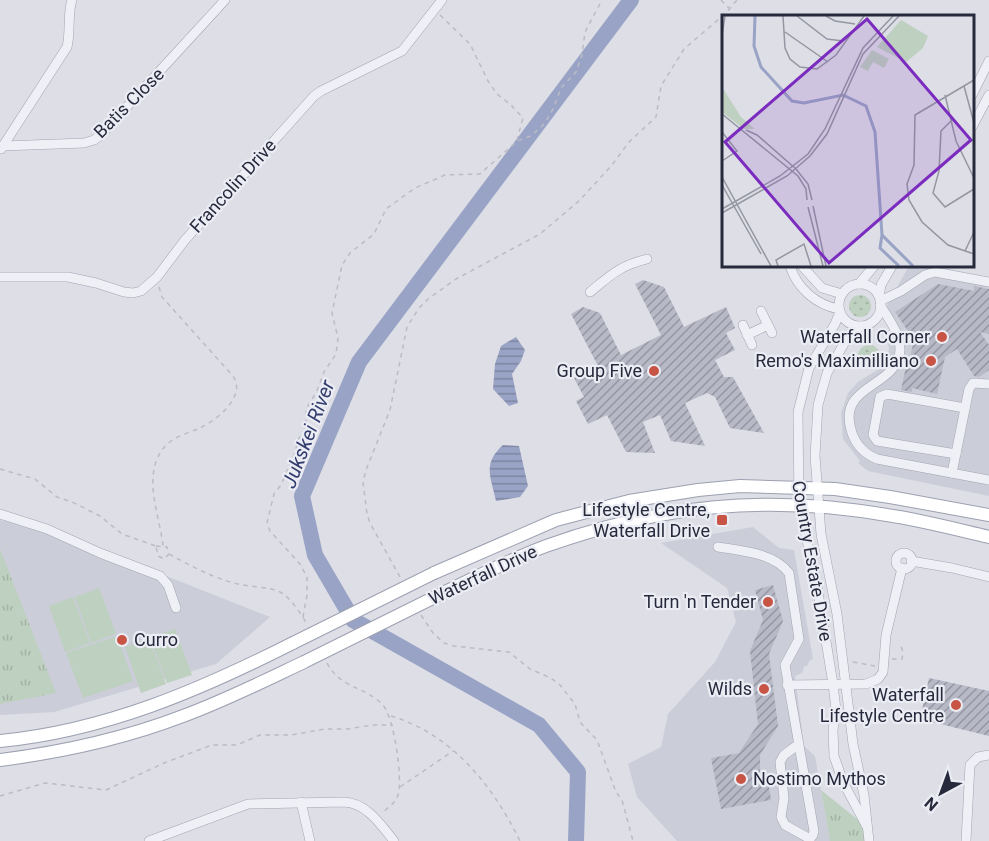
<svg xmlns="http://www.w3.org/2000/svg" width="989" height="841" font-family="Roboto,sans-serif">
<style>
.built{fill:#cbcdd8}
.grass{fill:#bed0bf}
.park{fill:url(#park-tufts)}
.garden{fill:url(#garden-dots)}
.water{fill:url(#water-rules)}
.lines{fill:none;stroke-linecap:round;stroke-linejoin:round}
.river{stroke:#99a3c5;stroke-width:16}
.building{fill:url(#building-hatch)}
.minor-casing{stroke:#a3a4b0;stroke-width:10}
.major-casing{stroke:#9da0b1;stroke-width:14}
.path{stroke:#bbbcc5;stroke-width:1.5;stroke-dasharray:4.5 4.5;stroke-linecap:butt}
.minor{stroke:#eff0f5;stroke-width:9}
.major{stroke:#fff;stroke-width:12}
.major-bridge-casing{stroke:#9da0b1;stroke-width:14;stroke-linecap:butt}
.major-bridge{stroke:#fff;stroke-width:12}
.poi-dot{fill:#c85445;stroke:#ecedf4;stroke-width:2}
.labels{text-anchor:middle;stroke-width:4.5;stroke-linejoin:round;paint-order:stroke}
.street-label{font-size:18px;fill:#27293c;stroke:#ecedf4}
.poi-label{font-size:18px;fill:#27293c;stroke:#ecedf4;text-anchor:end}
.water-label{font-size:20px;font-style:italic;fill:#333e6e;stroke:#ecedf4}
.inset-river{fill:none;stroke:#99a3c5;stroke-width:3}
.inset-road{fill:none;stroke:#9496a2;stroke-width:1.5}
.view{fill:#7b2cbf;fill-opacity:0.15;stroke:#7b2cbf;stroke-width:3}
.inset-edge{fill:none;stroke:#27293c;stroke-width:3}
</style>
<defs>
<pattern id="park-tufts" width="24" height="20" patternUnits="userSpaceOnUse" patternTransform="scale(1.5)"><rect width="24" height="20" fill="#bed0bf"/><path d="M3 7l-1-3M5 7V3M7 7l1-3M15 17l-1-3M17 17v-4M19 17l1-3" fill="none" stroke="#a3b3a5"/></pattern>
<pattern id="garden-dots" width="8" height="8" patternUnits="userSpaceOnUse" patternTransform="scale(1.5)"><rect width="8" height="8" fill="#bed0bf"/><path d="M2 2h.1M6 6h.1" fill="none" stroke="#a3b3a5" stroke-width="1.8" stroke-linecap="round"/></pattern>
<pattern id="water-rules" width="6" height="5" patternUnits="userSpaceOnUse" patternTransform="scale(1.5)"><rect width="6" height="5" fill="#99a3c5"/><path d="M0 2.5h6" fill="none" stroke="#7d85a1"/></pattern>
<pattern id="building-hatch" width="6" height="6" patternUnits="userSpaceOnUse" patternTransform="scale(1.5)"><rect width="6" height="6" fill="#b8b9c6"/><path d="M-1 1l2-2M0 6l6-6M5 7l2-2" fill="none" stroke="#9696a2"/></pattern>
</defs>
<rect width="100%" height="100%" fill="#dddee6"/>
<g class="built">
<path d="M909,266H922L989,278V496L868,471L858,463L860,461L843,439L841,413L848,393L858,382L882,367L888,357L889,347L885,338L898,326L889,316L887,305Z"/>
<path d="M0,520L47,529L270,617L216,664L54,712L0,715Z"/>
<path d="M753,527L779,548L794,550L813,659L809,661L808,665L804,667L802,673L795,676L804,746L815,756L830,841H677L637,797L628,764L661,747L668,714L715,662L736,622L727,588L661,543Z"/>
</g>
<g class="grass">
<path d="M99,588L116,634L91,643L75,597Z"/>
<path d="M73,597L90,643L65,652L49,606Z"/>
<path d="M175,629L192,675L167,683L150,638Z"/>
<path d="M117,636L133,681L83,698L66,653Z"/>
<path d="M149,638L166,684L141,693L125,647Z"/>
</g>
<g class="park">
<path d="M0,549L56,693L0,704Z"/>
<path d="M821,790L867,827L869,841H830Z"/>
</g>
<g class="garden">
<circle cx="860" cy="306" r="11"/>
<circle cx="869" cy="356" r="11"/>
</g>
<g class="water">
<path d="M516,337L525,350L521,361L512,374L518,403L509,406L493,389L495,364L501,346Z"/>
<path d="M503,445L519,446L528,486L520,497L496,501C491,477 482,464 503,445Z"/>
</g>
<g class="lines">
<path class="river" d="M576,841L578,772L539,725L353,620L315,555L302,496L359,362L631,0"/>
</g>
<g class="building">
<path d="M643,280L664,287L684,327L726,307L735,328L726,333L735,350L715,360L724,377H733L764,433L730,428L715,397L707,393L685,403L705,446L671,441L660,415L643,422L655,453L626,452L607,415L588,424L576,401L584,397L574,378L598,366L571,314L583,307L600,313L621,355L661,335L635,284Z"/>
<path d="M938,284L974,291V286L989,289V334L980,332L989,345V370L979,377L974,376L957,349L945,357L937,394L912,388V392L901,390L908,357H910L914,340L895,312Z"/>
<path d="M773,585L783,621L769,654L778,726L760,755V773H767L771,800L721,809L711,758L739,753L758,724L750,651L763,620L755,590Z"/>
<path d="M929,678L989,691V736L920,719Z"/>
</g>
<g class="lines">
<defs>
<g id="minor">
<path d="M972,95L989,61"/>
<path d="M972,127L989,95"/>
<path d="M3,146L84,143L94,140L101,135L225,0"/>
<path d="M1,149L67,47C71,31 67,16 72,0"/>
<path d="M790,266C797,288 816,305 839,309"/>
<path d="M802,266L822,288L842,294"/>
<path d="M0,277H68L96,283L124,292L133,293L141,291L157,277L185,240L314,96L321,91L402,51L442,0"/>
<path d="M859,284L874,266"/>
<circle cx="860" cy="305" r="21"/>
<path d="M590,292C611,275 619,266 647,259"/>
<path d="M879,297L881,285L892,266"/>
<path d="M880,301L901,291L925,275L935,272L989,282"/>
<path d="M880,305C889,319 904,339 899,356C890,389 836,386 852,433C856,445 865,454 877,459L989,480"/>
<path d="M761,311L772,333"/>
<path d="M840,312L835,324L809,368L798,412L799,505L816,580L833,684L836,710L833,730L834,756L843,782L867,827"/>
<path d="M743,325L752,345"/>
<path d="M861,326L849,335L827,373L818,405L815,456L821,534L837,614L853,744L864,795L869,841"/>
<path d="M747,335L768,325"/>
<path d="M956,454L877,441L873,435L880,397L887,394L965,408"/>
<path d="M952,473L969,389L973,383L989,384"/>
<path d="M0,514L47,529L100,553L160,576L168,585L176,608"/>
<path d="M718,547C742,551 774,553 789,573L799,639L785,665L814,831L813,835L810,839L785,825L781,817L784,798L780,762L784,755L799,744"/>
<circle cx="904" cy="561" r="8"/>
<path d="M911,561L952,568L989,577"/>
<path d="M787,685L866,684L878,679L883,672L886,635L902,568"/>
<path d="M301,802L310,841"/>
<path d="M149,841L248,804L344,802C367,803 381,825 394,841"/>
<path d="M966,841L970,765L978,757L989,755"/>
</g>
<g id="major">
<path d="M434,573L556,520L629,501L698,490L740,486L835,489L890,497L989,515"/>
<path d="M443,593C477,577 511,559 546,546C661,505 767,494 887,515C921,520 955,529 989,537"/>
<path d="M0,741C105,731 200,690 293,643"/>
<path d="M0,760C63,752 123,739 183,716C224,701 264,681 304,662"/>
</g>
</defs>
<use href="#minor" class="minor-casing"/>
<use href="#major" class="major-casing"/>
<g class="path">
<path d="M721,0L729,8"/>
<path d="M440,15L470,44L488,81L497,94L511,105L523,118L517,140"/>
<path d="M159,287L162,297L233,376C247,396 217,420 200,428C191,432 179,435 171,441C164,446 160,452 157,459C146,486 160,518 163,546"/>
<path d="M0,469L35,479L57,497L72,502L100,516L122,534L156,546"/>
<path d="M156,546L167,547L169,554L164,559L158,556Z"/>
<path d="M169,554C191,566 213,578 238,584C250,587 271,587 280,592C291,598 301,614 307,624"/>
<path d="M400,577L370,523L367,514L363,482L366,470L390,410L407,327L419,308L428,299L456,279L540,234L580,200L612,165L629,142L656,117L661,86L684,49L726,13L737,0"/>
<path d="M421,615L433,633L444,643L454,646L509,652L530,669L551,678L560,685L575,704L580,722L597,740L616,792L622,800L633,841"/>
<path d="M303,617L307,595V577L300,564L270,531L267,523L274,494L281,485L296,450L297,442L306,427V409L317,391L324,372L336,354L338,338L332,313L342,265L350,253L374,234L386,209L415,188L445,175L480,174L517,141L531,136L545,123L553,109L561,88L576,72L582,55L585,32L602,0"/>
<path d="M892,659H902L903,653L901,646"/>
<path d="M853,662L875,666"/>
<path d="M327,663C341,689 364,686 382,704C394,716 403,778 398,795C396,802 389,807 383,812"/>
<path d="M391,716C452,734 493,786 520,841"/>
<path d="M400,787L453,751"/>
<path d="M0,796L45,783L106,790L164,763L212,745H237L260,735H291L325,729H348L372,725H393"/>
</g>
<use href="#minor" class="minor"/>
<use href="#major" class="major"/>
<defs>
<g id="major-bridge">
<path d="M293,643L434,573"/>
<path d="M304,662L443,593"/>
</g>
</defs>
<use href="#major-bridge" class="major-bridge-casing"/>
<use href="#major-bridge" class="major-bridge"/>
</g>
<g class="poi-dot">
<circle cx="942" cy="337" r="6"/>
<circle cx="931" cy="361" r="6"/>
<circle cx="654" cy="371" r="6"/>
<rect x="716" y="514" width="12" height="12" rx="3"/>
<circle cx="768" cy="602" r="6"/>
<circle cx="122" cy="640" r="6"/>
<circle cx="764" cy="689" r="6"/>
<circle cx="956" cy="705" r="6"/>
<circle cx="741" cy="779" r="6"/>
</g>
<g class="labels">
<g class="street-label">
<text transform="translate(129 103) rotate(-45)" y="6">Batis Close</text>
<text transform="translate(233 186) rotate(-48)" y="6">Francolin Drive</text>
<text transform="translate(812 561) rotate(80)" y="6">Country Estate Drive</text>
<text transform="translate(483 575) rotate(-25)" y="6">Waterfall Drive</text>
</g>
<g class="poi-label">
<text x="930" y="343">Waterfall Corner</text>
<text x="919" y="367">Remo's Maximilliano</text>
<text x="642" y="377">Group Five</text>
<text x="710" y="516">Lifestyle Centre,<tspan x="710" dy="21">Waterfall Drive</tspan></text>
<text x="756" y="608">Turn 'n Tender</text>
<text x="134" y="646" text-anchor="start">Curro</text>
<text x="752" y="695">Wilds</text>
<text x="944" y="701">Waterfall<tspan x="944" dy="21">Lifestyle Centre</tspan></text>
<text x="753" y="785" text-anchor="start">Nostimo Mythos</text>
</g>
<g class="water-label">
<text transform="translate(308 434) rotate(-69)" y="7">Jukskei River</text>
</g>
</g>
<g transform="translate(722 15)">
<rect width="252" height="252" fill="#dddee6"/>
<path d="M150,35L167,44L162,53L151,47L146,56L138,52Z" fill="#bed0bf"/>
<path d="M179,5L206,21L201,33L184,47L155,32ZM0,72L19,102L33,114H22L0,97Z" fill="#bed0bf"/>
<path class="inset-river" d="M33,1L32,31L39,52L70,86L82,88L121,80L144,91L153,117L160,220L191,251M160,220L158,233L177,251"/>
<path class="inset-road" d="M61,1L63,33L68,44L78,52L95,54L114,40L142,1M75,1L105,24L121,26M104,1L113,6L133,9M63,17L106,47M0,20L3,1M252,65L193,100L192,150L185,169L187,185L200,207L226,230L252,239M242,71L252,108M223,80L234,126L252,163M0,99L76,161L84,174L85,185M231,104L219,116L217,156L211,178L223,192L252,174M24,115L35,120L74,154L86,169L90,185M0,117L15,136L0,146M0,162L49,251M0,170L39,239M91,191L104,251M86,192L101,251M0,194L58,161L86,139L103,114L141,33L171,1M0,198L65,161L88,141L105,119L141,39L177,1M243,236L252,217M56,251L54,245L82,229L89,251"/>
<path class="view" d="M145,4L249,125L107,248L3,127Z"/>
<rect width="252" height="252" class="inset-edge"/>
</g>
<g transform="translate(941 793) rotate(221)" stroke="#ecedf4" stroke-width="4.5" paint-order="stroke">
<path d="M0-4.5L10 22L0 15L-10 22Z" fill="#27293c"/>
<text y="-9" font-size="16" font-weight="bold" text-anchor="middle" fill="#27293c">N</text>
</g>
</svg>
